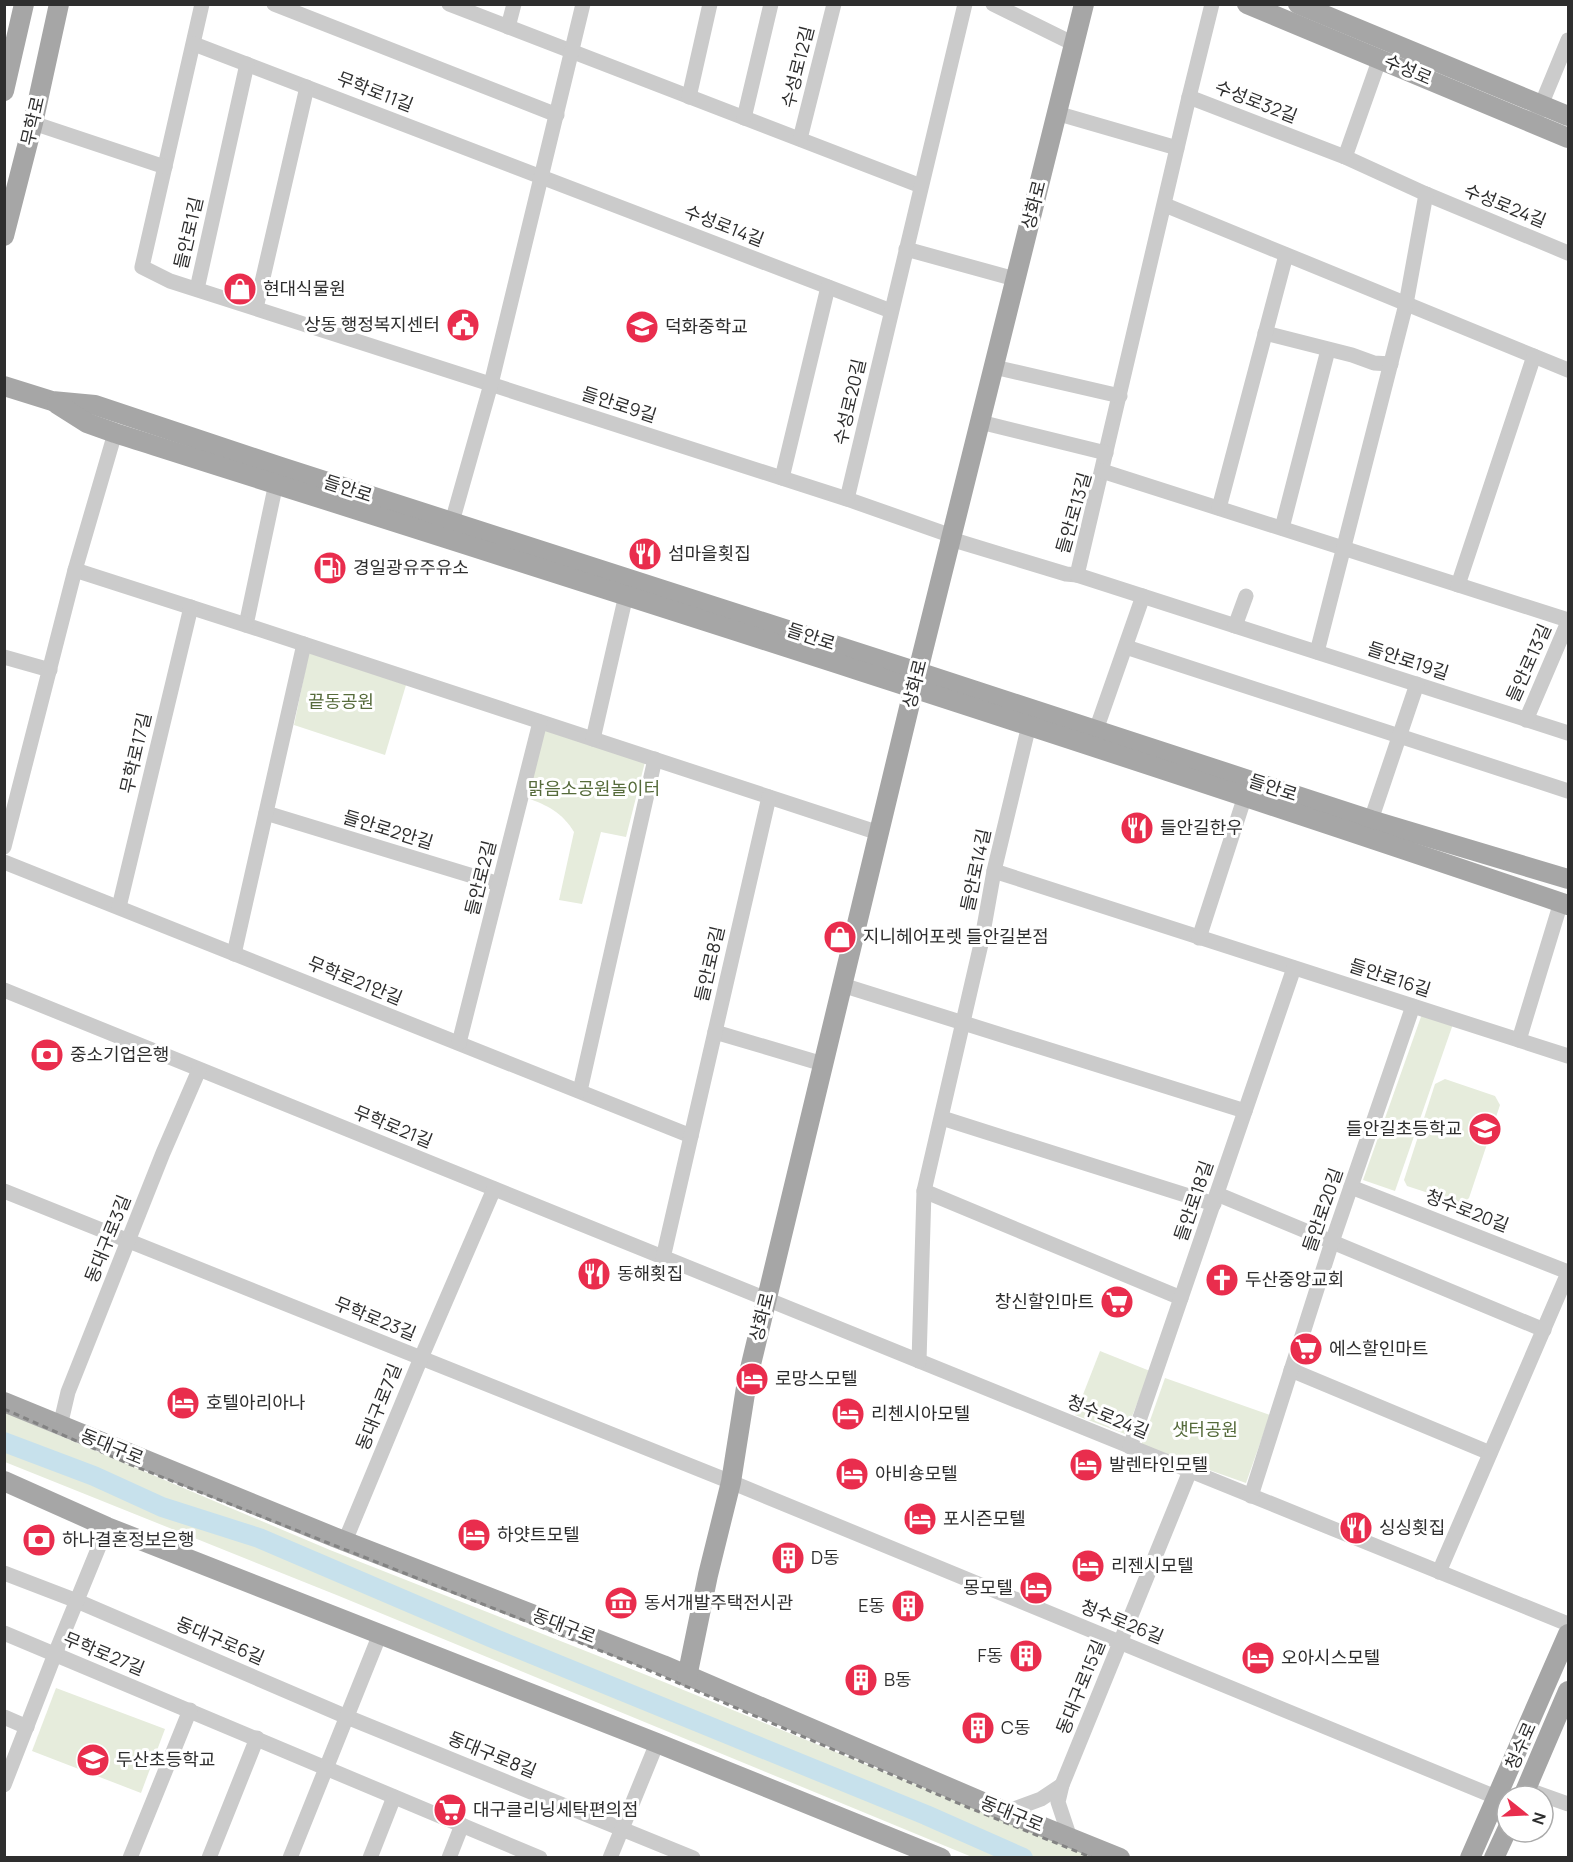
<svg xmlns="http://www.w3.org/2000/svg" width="1573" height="1862" font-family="Manrope,'Noto Sans KR',sans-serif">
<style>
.green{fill:#e6ecdc}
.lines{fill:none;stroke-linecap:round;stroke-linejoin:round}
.river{stroke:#c7e1ec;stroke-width:20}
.minor{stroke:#cbcbcb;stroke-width:15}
.major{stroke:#a6a6a6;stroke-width:20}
.rail{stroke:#838383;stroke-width:3;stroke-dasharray:6 4.5;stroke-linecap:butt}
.labels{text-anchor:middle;stroke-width:6;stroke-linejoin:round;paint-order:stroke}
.street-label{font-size:18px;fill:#2e2e2e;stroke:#fff}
.poi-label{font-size:18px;fill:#2e2e2e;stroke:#fff;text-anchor:start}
.park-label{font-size:18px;fill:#566b3b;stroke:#fff}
</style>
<rect width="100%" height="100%" fill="#fff"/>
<g class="green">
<path d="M309,652L406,685L385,755L294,725Z"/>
<path d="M543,727L645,762L626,837L601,832L582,904L559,900L574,832C563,813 547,805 527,798Z"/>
<path d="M1422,1014L1453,1024L1395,1191L1363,1180Z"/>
<path d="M1445,1079L1495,1096L1500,1105L1469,1198L1462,1204L1407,1186L1404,1180L1435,1084Z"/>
<path d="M1100,1351L1150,1371L1125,1434L1075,1415Z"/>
<path d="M1165,1378L1270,1415L1246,1483L1141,1446Z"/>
<path d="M4,1412L330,1550L659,1680L1094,1857H972L339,1596L5,1462Z"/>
<path d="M56,1688L165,1729L141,1793L32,1751Z"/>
</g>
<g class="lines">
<path class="river" d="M4,1442L94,1476L162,1507L259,1538L495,1639L926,1815L1023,1858"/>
<g class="minor">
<path d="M202,4L142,267L170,281L847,499L952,536L957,541L1066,574L1077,575"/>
<path d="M274,4L557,115"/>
<path d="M449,4L921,186"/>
<path d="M993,4L1074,44"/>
<path d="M508,27L514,4"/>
<path d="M194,44L891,311"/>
<path d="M689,97L710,4"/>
<path d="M1189,97L1212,4"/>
<path d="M1056,113L1177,148"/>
<path d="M1537,115L1568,40"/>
<path d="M744,118L771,4"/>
<path d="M33,123L165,167"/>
<path d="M800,139L834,4"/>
<path d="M1345,157L1380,58"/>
<path d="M1165,205L1568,370"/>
<path d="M906,249L1015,279"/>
<path d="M1568,253L1426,194L1345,157L1189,97L1077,575L1568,733"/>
<path d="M197,289L247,64"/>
<path d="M256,308L307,87"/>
<path d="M1265,333L1352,355L1374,363L1391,364"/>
<path d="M994,367L1120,396"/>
<path d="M980,422L1106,453"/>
<path d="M1102,471L1568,620"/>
<path d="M782,478L828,287"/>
<path d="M276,483L246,625L879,833"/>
<path d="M847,499L965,4"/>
<path d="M1219,508L1286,255"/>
<path d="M452,522L491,384L583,4"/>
<path d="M1282,528L1328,350"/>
<path d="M75,570L246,625"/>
<path d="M1458,585L1534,356"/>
<path d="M1235,626L1246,596"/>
<path d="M1126,647L1568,791"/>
<path d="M1317,652L1406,304L1426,194"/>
<path d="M4,657L50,670"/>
<path d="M1526,720L1568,622"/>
<path d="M1096,730L1143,596"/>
<path d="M593,739L626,595"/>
<path d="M266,813L499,884"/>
<path d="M1371,820L1417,684"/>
<path d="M4,847L75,570L115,433"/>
<path d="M4,862L691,1136"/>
<path d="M994,871L1568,1056"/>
<path d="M119,907L191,607"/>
<path d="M1199,938L1245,796"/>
<path d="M234,954L304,644"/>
<path d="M842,985L1245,1111"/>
<path d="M4,990L1568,1624"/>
<path d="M715,1032L823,1064"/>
<path d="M1519,1040L1561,902"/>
<path d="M459,1043L540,722"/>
<path d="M580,1091L655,759"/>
<path d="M942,1118L1214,1204"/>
<path d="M1351,1187L1568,1272"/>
<path d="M4,1191L731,1482L1498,1798"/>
<path d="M924,1191L1181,1298"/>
<path d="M1217,1194L1544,1330"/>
<path d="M663,1258L769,797"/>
<path d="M919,1361L924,1191L981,944L994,871L1029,725"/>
<path d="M1291,1370L1490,1453"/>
<path d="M60,1426L68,1392L163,1153L199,1070"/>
<path d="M1130,1447L1294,968"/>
<path d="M1251,1496L1332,1242L1413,1006"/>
<path d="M345,1541L421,1358L494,1189"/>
<path d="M1439,1572L1568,1273"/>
<path d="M4,1573L77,1601L347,1717L693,1858"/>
<path d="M4,1633L540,1858"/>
<path d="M4,1717L27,1727"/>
<path d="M4,1785L55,1654L107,1527"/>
<path d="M1526,1789L1568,1804"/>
<path d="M1006,1812L1041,1799L1062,1785"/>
<path d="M1070,1838L1058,1802L1062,1785L1190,1471"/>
<path d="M130,1858L190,1710"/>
<path d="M209,1858L257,1738"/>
<path d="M290,1858L380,1634"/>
<path d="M370,1858L394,1797"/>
<path d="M449,1858L462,1825"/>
<path d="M610,1858L657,1743"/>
</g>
<g class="major">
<path d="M1247,4L1568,138"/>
<path d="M1298,4L1568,116"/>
<path d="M4,91L24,4"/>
<path d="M4,236L33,123L59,4"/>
<path d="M4,386L52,401L95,405L281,467L918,672L1371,820L1568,879"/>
<path d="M57,404L87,423L115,433C600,587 1086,741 1568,905"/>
<path d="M4,1402L334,1537L663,1665L1006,1812L1120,1858"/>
<path d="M4,1481L107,1527L657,1743L941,1858"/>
<path d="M687,1677L708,1575L731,1482L747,1381L914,687L1084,4"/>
<path d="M1523,1796L1568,1691"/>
<path d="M1470,1858L1568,1634"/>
<path d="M1494,1858L1507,1830"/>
</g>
<path class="rail" d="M4,1409L129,1464L634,1664L967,1807L1093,1858"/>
</g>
<defs>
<symbol id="shop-disc" viewBox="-11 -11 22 22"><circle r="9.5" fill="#e92d4d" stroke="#fff"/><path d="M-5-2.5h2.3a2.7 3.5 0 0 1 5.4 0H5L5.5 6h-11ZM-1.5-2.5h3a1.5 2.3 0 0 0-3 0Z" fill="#fff"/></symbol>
<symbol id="civic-disc" viewBox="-11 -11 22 22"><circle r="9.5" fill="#e92d4d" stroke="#fff"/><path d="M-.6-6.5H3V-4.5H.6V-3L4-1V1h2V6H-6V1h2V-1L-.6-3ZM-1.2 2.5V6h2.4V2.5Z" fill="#fff"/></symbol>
<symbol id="school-disc" viewBox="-11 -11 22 22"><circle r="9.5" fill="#e92d4d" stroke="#fff"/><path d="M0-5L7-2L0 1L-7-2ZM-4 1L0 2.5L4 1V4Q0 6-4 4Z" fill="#fff"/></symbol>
<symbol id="restaurant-disc" viewBox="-11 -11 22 22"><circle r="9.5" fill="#e92d4d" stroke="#fff"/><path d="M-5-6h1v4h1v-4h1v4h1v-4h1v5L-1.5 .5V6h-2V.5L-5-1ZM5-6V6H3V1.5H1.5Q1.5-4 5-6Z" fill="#fff"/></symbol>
<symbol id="fuel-disc" viewBox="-11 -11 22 22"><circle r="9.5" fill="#e92d4d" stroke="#fff"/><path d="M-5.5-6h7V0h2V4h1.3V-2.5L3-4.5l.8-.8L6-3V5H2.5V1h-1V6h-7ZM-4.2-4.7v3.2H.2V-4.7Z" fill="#fff"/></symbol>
<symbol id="bank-disc" viewBox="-11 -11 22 22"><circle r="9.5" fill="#e92d4d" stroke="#fff"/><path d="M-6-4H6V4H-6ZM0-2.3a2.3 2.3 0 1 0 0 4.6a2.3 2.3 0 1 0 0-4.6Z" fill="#fff"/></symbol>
<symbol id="church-disc" viewBox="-11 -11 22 22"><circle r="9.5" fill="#e92d4d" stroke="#fff"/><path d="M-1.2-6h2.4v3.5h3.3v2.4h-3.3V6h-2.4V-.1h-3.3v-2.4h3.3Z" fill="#fff"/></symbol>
<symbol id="supermarket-disc" viewBox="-11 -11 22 22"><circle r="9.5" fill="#e92d4d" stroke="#fff"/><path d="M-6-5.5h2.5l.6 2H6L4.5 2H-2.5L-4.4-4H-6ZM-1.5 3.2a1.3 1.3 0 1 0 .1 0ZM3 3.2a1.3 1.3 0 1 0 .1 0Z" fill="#fff"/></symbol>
<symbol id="hotel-disc" viewBox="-11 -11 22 22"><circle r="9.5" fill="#e92d4d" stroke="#fff"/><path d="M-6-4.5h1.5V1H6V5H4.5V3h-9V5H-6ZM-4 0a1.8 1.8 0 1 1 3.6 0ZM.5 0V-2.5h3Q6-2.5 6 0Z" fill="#fff"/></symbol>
<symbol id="building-disc" viewBox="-11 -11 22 22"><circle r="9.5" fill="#e92d4d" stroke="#fff"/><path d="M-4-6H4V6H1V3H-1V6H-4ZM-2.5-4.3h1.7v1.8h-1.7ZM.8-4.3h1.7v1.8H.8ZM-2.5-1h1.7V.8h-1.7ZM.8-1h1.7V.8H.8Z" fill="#fff"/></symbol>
<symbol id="museum-disc" viewBox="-11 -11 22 22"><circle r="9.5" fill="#e92d4d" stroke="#fff"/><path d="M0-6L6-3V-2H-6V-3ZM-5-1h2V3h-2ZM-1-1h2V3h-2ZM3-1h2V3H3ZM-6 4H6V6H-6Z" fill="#fff"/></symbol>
</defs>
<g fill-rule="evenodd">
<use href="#shop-disc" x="221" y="270" width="38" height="38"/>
<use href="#civic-disc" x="444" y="306" width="38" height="38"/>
<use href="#school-disc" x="623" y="308" width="38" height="38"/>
<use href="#restaurant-disc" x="626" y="535" width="38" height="38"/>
<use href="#fuel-disc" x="311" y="549" width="38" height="38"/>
<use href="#restaurant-disc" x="1118" y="809" width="38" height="38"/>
<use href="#shop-disc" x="821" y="918" width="38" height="38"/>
<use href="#bank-disc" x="28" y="1036" width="38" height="38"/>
<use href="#school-disc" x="1466" y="1110" width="38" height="38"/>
<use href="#restaurant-disc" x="575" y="1255" width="38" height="38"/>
<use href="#church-disc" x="1203" y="1261" width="38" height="38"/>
<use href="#supermarket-disc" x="1098" y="1283" width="38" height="38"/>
<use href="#supermarket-disc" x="1287" y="1330" width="38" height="38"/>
<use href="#hotel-disc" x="733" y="1360" width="38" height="38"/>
<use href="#hotel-disc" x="164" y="1384" width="38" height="38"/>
<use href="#hotel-disc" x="829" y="1395" width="38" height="38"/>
<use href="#hotel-disc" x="1067" y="1446" width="38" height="38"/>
<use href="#hotel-disc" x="833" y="1455" width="38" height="38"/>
<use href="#hotel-disc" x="901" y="1500" width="38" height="38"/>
<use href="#restaurant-disc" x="1337" y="1509" width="38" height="38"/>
<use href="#hotel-disc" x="455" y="1516" width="38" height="38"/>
<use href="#bank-disc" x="20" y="1521" width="38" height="38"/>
<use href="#building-disc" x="769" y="1539" width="38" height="38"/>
<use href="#hotel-disc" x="1069" y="1547" width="38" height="38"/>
<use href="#hotel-disc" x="1017" y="1569" width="38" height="38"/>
<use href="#museum-disc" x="602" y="1584" width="38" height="38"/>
<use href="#building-disc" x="889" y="1587" width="38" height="38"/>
<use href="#building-disc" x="1007" y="1637" width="38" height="38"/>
<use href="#hotel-disc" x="1239" y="1639" width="38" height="38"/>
<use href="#building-disc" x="842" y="1661" width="38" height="38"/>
<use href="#building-disc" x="959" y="1709" width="38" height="38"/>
<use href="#school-disc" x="74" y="1741" width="38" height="38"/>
<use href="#supermarket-disc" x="431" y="1791" width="38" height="38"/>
</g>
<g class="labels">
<g class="street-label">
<text transform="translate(798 67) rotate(-76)" y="6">수성로12길</text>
<text transform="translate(1408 70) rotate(23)" y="6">수성로</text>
<text transform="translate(375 92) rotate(21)" y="6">무학로11길</text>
<text transform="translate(1256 102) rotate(21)" y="6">수성로32길</text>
<text transform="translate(33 121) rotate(-77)" y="6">무학로</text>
<text transform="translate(1034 205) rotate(-76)" y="6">상화로</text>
<text transform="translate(1505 206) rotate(22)" y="6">수성로24길</text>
<text transform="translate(724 226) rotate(21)" y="6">수성로14길</text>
<text transform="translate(189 233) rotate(-77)" y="6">들안로1길</text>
<text transform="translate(850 402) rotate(-77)" y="6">수성로20길</text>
<text transform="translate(619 405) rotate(18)" y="6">들안로9길</text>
<text transform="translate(348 489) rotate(18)" y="6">들안로</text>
<text transform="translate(1074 513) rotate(-74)" y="6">들안로13길</text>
<text transform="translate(811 637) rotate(18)" y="6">들안로</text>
<text transform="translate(1408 661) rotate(18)" y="6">들안로19길</text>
<text transform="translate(1529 663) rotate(-66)" y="6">들안로13길</text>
<text transform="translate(915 684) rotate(-76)" y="6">상화로</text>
<text transform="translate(136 753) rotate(-77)" y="6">무학로17길</text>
<text transform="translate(1273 788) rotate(18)" y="6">들안로</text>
<text transform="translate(388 830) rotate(17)" y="6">들안로2안길</text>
<text transform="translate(976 870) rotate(-78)" y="6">들안로14길</text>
<text transform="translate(481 878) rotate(-76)" y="6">들안로2길</text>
<text transform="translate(710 964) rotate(-77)" y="6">들안로8길</text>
<text transform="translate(1390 978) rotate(18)" y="6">들안로16길</text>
<text transform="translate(355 981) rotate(22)" y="6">무학로21안길</text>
<text transform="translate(393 1127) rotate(22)" y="6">무학로21길</text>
<text transform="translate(1194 1201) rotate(-71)" y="6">들안로18길</text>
<text transform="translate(1323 1210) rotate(-71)" y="6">들안로20길</text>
<text transform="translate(1467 1211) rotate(21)" y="6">청수로20길</text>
<text transform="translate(108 1239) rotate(-68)" y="6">동대구로3길</text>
<text transform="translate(762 1317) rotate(-76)" y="6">상화로</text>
<text transform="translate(375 1319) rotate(22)" y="6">무학로23길</text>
<text transform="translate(379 1407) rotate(-68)" y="6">동대구로7길</text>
<text transform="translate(1108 1417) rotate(22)" y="6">청수로24길</text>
<text transform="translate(112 1447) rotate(22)" y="6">동대구로</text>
<text transform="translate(1122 1622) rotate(22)" y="6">청수로26길</text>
<text transform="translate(564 1626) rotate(21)" y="6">동대구로</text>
<text transform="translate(220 1641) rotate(23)" y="6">동대구로6길</text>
<text transform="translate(104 1654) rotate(22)" y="6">무학로27길</text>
<text transform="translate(1081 1687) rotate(-68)" y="6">동대구로15길</text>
<text transform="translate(1521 1746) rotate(-66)" y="6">청수로</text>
<text transform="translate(492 1755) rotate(22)" y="6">동대구로8길</text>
<text transform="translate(1012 1814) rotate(22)" y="6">동대구로</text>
</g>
<g class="poi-label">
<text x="263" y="295">현대식물원</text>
<text x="440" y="331" text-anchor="end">상동 행정복지센터</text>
<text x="665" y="333">덕화중학교</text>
<text x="668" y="560">섬마을횟집</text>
<text x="353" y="574">경일광유주유소</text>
<text x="1160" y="834">들안길한우</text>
<text x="863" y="943">지니헤어포렛 들안길본점</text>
<text x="70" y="1061">중소기업은행</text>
<text x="1462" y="1135" text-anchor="end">들안길초등학교</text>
<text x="617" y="1280">동해횟집</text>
<text x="1245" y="1286">두산중앙교회</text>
<text x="1094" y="1308" text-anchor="end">창신할인마트</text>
<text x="1329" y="1355">에스할인마트</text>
<text x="775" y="1385">로망스모텔</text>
<text x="206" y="1409">호텔아리아나</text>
<text x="871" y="1420">리첸시아모텔</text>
<text x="1109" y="1471">발렌타인모텔</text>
<text x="875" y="1480">아비숑모텔</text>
<text x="943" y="1525">포시즌모텔</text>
<text x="1379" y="1534">싱싱횟집</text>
<text x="497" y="1541">하얏트모텔</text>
<text x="62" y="1546">하나결혼정보은행</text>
<text x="811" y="1564">D동</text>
<text x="1111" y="1572">리젠시모텔</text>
<text x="1013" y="1594" text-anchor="end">몽모텔</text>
<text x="644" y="1609">동서개발주택전시관</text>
<text x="885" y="1612" text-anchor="end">E동</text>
<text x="1003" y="1662" text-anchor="end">F동</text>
<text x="1281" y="1664">오아시스모텔</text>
<text x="884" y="1686">B동</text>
<text x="1001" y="1734">C동</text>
<text x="116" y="1766">두산초등학교</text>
<text x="473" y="1816">대구클리닝세탁편의점</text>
</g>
<g class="park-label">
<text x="341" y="708">끝동공원</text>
<text x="594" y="795">맑음소공원놀이터</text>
<text x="1205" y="1436">샛터공원</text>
</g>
</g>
<rect width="1573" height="1862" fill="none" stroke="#2e2e2e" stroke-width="12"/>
<g transform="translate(1525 1814) rotate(108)"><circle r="28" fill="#ffffff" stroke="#ababab" stroke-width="1.5"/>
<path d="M0-4.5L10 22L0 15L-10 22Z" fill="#e92d4d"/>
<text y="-9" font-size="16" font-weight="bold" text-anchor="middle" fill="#2e2e2e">N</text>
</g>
</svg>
